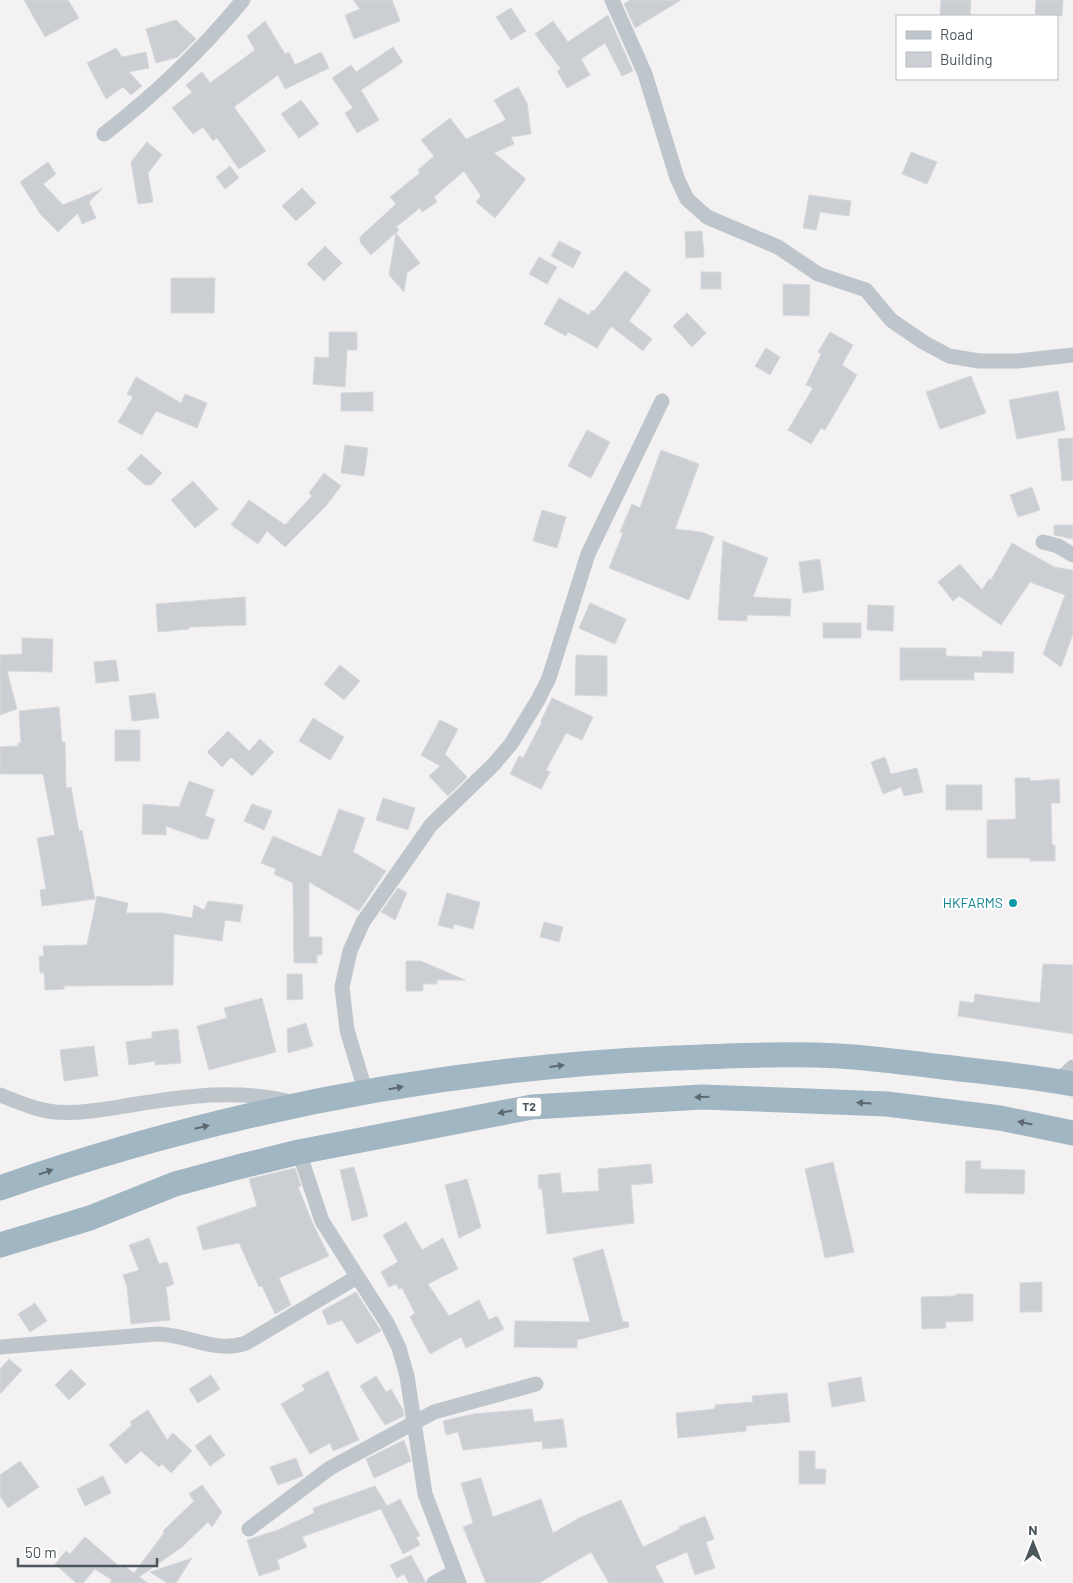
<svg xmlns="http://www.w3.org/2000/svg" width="1073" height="1583" font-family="Barlow,sans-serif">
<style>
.building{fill:#cbcfd3;stroke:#d6d8dc}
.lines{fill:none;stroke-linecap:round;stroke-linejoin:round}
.minor{stroke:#bec6cc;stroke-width:15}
.trunk{stroke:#a1b6c3;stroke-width:25}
.oneway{fill:#5c6971}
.culture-dot{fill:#0f9aa8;stroke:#fff;stroke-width:2}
.labels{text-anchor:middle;stroke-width:4;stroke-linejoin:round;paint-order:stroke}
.shield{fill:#fff;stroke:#81898e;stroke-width:1}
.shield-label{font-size:12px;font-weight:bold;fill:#4b565d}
.culture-label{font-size:14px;fill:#0d838f;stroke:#fff;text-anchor:end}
</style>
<rect width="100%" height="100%" fill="#f3f1f1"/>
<g class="building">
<path d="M24,0H68L79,18L45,37Z"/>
<path d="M353,0H392L400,21L354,39L345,15L360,9Z"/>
<path d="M630,0H681L635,28L624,4Z"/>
<path d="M941,0H971L970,16H940Z"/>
<path d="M1036,0H1063L1062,16L1035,14Z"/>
<path d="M511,8L526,31L511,40L496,17Z"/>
<path d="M608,15L633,71L622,76L605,43L581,59L590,75L567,88L557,71L561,69L535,34L553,21L568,42Z"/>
<path d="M176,20L196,39L178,57L156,63L146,29Z"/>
<path d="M265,21L285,54L289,52L295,65L321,52L329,68L285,89L278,75L234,107L266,151L239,169L217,138L213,141L203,127L193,134L172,108L192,92L186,85L202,72L210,83L255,50L247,36Z"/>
<path d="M393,47L403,62L361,90L379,120L357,133L345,113L353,108L332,78L351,65L356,72Z"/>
<path d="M116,48L122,57L146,52L149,68L129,72L142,86L131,95L123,87L106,99L87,63Z"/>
<path d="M518,87L527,103L531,134L511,137L514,144L494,153L526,179L495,218L476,202L481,196L464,171L434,197L437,202L422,212L420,208L396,227L399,230L371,255L360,242V237L396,204L390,197L420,173L418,170L434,156L421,140L450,118L466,139L506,120L494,100Z"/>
<path d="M301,100L319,124L299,138L281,114Z"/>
<path d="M147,142L162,155L148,173L153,202L138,204L131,162Z"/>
<path d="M911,152L937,162L927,184L902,174Z"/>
<path d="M48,162L56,174L43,184L63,205L102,189L89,202L96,218L82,224L78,213L58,232L41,215L20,182Z"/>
<path d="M230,166L239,178L225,189L216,177Z"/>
<path d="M302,188L316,203L296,221L282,206Z"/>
<path d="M809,195L851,201L849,216L820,212L816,230L803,228Z"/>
<path d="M702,231L704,257L686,258L685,232Z"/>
<path d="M396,233L420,263L407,273L404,292L389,275Z"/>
<path d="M559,241L581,252L573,268L551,256Z"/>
<path d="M325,246L342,263L324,281L307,264Z"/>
<path d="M539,257L557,267L547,284L529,274Z"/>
<path d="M625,271L651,290L629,321L652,339L643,351L611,326L597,348L568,332L566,336L544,324L559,298L589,315L592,310L594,311Z"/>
<rect x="701" y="272" width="20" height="17"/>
<path d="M171,278H215L214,313H171Z"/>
<path d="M783,284L810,285L809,316L783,315Z"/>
<path d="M687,313L706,333L692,347L673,326Z"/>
<path d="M329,332H357V350H347L345,387L313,384L315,357L329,358Z"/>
<path d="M830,332L853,345L842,365L857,375L825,430L821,428L811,444L788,430L813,388L806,385L821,354L818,352Z"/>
<path d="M766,348L780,357L770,375L755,366Z"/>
<path d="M971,376L986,413L940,429L926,392Z"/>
<path d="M136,377L181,403L185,394L207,403L197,428L156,411L142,435L118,422L133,397L127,394Z"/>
<path d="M1058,391L1065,430L1017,439L1009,400Z"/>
<path d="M373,392V411H341V393Z"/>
<path d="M587,430L610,442L591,478L568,466Z"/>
<path d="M1073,438V480L1062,481L1058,439Z"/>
<path d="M345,445L368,448L364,476L341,473Z"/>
<path d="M661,450L699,464L675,529L701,532L714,537L689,600L609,568L623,533L620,532L632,504L640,508Z"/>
<path d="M141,454L162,473L151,485H145L127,469Z"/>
<path d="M324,473L341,486L326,506L285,547L267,531L258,544L231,525L249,500L285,525L312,496L309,493Z"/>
<path d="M193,481L218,509L195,528L171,500Z"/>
<path d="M1032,487L1040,510L1018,517L1010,495Z"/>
<path d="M542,510L566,517L557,548L533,541Z"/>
<path d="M1054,525H1073V539L1054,535Z"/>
<path d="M723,541L768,558L753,597L791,599L790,616L747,615V621L718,620Z"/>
<path d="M1012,543L1054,567L1073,570V634L1061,667L1043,654L1065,595L1030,582L1001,625L959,596L953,601L938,582L960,564L982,590L989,579L991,580Z"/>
<path d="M820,559L824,590L803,593L799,562Z"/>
<path d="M245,597L246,625L189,627V629L158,632L156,604Z"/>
<path d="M590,603L626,619L615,644L579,628Z"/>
<path d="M868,605L894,606L893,631L867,630Z"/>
<rect x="823" y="623" width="38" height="15"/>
<path d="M22,638L53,639L52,672L7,671L17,709L0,715V655L22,654Z"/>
<path d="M900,648H946V656L982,657L983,651L1014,652L1013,673L974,672V680H900Z"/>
<path d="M576,655L607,656V696L575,695Z"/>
<path d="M116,660L119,681L96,683L94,662Z"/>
<path d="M340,665L360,681L344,700L324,684Z"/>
<path d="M155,693L159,718L132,721L129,696Z"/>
<path d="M552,698L593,717L582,740L566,733L546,770L550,772L541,789L510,774L519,756L523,758L542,722L541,721Z"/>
<path d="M59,707L62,742H65L66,788L71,787L79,831L82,830L95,899L42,906L40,890L46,889L37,838L55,835L43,774H0V747L18,746V743H21L19,711Z"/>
<path d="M313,718L344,737L330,760L299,741Z"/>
<path d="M440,720L458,729L445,754L467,777L448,796L429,776L440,766L421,755Z"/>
<rect x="115" y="730" width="25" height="31"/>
<path d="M228,731L249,751L260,739L274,752L252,776L231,757L222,767L207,752Z"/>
<path d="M885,757L891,774L917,768L923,792L904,796L901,787L883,794L871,762Z"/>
<path d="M1015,778H1030V781L1059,779L1060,803H1051L1052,845H1055V861H1030V858H987V820L1016,819Z"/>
<path d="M189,781L214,790L205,816L215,819L208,839H202L166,826V835L142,834L143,804L179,807Z"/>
<rect x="946" y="785" width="36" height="25"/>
<path d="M383,798L415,808L408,830L376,820Z"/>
<path d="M252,804L272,811L264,830L244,821Z"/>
<path d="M339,809L365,818L353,852L386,871L359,911L309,882V937H322V955H317V963H294L293,883L274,874L276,869L261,863L273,836L321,857Z"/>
<path d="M398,888L407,893L395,920L381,912Z"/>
<path d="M447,893L480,902L473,929L454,924L453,929L438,925Z"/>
<path d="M97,896L128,903L126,913H163L192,918L194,905L204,910L208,901L243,905L240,922L225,920L222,941L174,934L173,985L64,986V989L45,990L44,973H40L39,956H44L43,946L87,945Z"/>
<path d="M544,922L563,927L559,942L540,937Z"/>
<path d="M406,961H421L465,980H437V984H423V991H406Z"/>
<path d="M1043,964L1073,965V1034L958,1016L960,1001L974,1003L975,994L1040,1003Z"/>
<path d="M287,974H302L303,999L287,1000Z"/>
<path d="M262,998L276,1052L209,1070L197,1026L227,1018L224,1008Z"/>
<path d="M306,1023L313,1046L288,1053L287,1029Z"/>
<path d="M178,1029L181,1063L155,1065V1061L129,1065L126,1042L152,1038V1032Z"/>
<path d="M94,1046L98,1076L64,1081L60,1050Z"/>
<path d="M966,1161H981L980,1169L1025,1170L1024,1194L965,1193Z"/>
<path d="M833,1162L854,1252L825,1258L805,1169Z"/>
<path d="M651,1164L653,1183L631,1185L634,1223L547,1234L542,1189H539L538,1175L560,1173L562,1193L599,1191L598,1169Z"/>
<path d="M354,1167L368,1216L352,1221L340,1170Z"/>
<path d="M295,1168L301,1186L298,1187L313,1224L329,1256L279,1278L291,1305L275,1314L262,1286L259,1287L239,1243L203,1250L197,1227L257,1206L249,1179Z"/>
<path d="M467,1179L481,1227L459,1238L445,1185Z"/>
<path d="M406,1222L422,1250L443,1238L458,1269L428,1284L449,1316L479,1300L489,1320L497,1316L504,1329L466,1348L461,1337L430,1354L410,1317L415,1313L402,1288L399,1289L396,1284L389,1287L381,1272L398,1262L383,1235Z"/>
<path d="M149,1238L159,1264L167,1262L174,1284L166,1287L170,1320L131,1324L127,1287L123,1275L139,1270L129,1245Z"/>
<path d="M603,1249L623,1322H628L629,1327L577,1340V1348L514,1347L515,1321L590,1322L573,1258Z"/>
<path d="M1042,1282V1312H1020V1283Z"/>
<path d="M356,1292L381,1331L357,1344L342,1320L328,1325L322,1311Z"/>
<path d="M956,1294H973V1321L945,1322L946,1328L922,1329L921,1297L956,1296Z"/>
<path d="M35,1303L47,1321L30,1332L18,1314Z"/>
<path d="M9,1359L22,1370L0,1394V1369Z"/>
<path d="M71,1369L86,1384L69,1400L55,1385Z"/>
<path d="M328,1371L359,1440L333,1451L330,1443L310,1454L281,1404L305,1390L302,1385Z"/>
<path d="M211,1375L220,1389L198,1403L189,1389Z"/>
<path d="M376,1376L386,1392L391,1389L403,1410L404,1416L385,1425L360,1386Z"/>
<path d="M861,1377L865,1401L832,1407L828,1383Z"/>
<path d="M787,1393L790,1422L746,1426V1431L678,1438L676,1413L715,1409V1405L753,1402L752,1396Z"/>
<path d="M532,1409L534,1422L563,1419L567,1447L543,1449L542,1441L463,1450L458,1432L446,1435L443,1421L473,1414Z"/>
<path d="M148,1410L167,1440L173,1433L192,1451L171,1473L162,1464L159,1467L141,1451L126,1464L109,1445L132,1425L130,1422Z"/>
<path d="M210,1435L225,1455L210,1466L195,1446Z"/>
<path d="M404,1440L411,1461L374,1478L366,1459Z"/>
<path d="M799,1451H815V1469H826L825,1484H799Z"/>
<path d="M296,1458L303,1476L278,1485L270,1467Z"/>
<path d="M20,1461L39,1487L8,1508L0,1496V1475Z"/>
<path d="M103,1476L111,1493L85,1506L77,1489Z"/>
<path d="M481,1478L493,1517L541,1499L553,1533L579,1518L621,1500L643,1547L680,1529L679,1527L705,1516L714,1539L706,1542L715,1568L695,1575L687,1552L655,1566L664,1583H609L591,1552L539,1583H486L463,1527L473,1523L461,1483Z"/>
<path d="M202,1485L222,1512L212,1527L208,1522L182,1547L139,1577L148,1583H110L112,1580L95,1569L83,1583H76L55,1564L66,1551L70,1554L85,1537L121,1568L123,1565L134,1573L164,1533L163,1531L194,1501L189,1494Z"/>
<path d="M375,1486L387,1506L400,1499L420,1536L416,1537L420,1545L403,1554L381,1509L302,1537L307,1547L277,1560L280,1569L259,1576L247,1540L278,1530L314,1513L313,1508Z"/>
<path d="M411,1555L425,1581V1583H409L404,1574L397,1578L390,1565Z"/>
<path d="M192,1558L176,1583H167L150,1572Z"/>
</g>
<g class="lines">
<g class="minor">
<path d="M612,0L645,74L677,178L687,199L707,217L778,247L818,274L866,290L891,320L923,342L949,356L979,361H1018L1073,355"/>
<path d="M104,134C156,94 201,51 243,0"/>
<path d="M1043,542L1058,546L1073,555"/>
<path d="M1058,1081L1073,1067"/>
<path d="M366,1093L347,1030L342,987L350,951L363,922L431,825L494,764L511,744L538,700L549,678L588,554L662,401"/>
<path d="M0,1095C18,1102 36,1110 55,1112C80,1114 106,1109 131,1105C186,1096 239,1088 294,1103"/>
<path d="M299,1152L322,1221L387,1323L399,1348L407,1376L425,1494L459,1583"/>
<path d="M0,1347L157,1334C188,1334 215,1354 246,1343L357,1277"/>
<path d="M249,1529L330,1468L434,1412L536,1384"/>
<path d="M434,1583L454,1572"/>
</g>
<g class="trunk">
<path d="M0,1188C217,1112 445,1068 675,1058C729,1056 785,1053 839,1056C874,1058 908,1063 943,1067C986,1072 1030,1076 1073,1084"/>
<path d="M0,1245L90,1218L175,1184L238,1167L299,1152L532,1107L702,1097L887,1104L1000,1118L1073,1133"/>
</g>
</g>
<defs><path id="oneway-solid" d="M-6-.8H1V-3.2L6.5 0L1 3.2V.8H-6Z" transform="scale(1.25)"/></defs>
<g class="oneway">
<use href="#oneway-solid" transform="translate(557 1066) rotate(-7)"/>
<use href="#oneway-solid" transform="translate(396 1088) rotate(-10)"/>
<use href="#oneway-solid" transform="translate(702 1097) rotate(179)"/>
<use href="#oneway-solid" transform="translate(864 1103) rotate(-177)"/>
<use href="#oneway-solid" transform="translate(505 1112) rotate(169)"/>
<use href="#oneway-solid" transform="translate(1025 1123) rotate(-168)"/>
<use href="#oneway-solid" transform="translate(202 1127) rotate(-13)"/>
<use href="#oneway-solid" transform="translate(46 1172) rotate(-19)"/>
</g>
<circle class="culture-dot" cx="1013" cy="903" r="5"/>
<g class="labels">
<rect class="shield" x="516.5" y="1097.5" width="25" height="19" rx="4"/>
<g class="shield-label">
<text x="529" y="1111">T2</text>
</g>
<g class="culture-label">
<text x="1003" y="908">HKFARMS</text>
</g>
</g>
<rect x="896" y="15" width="162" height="65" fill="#ffffff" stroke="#b7bbbe"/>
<rect x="906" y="31" width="25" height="8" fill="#bec6cc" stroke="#b7bbbe"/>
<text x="940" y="40" font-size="15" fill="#4b565d">Road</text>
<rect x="906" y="52" width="25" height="15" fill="#cbcfd3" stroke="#b7bbbe"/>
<text x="940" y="65" font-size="15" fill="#4b565d">Building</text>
<g transform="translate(1033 1543)" stroke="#ffffff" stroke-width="4" paint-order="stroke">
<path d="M0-4L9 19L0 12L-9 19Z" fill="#4b565d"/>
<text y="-8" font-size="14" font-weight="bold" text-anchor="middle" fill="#4b565d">N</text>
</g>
<path d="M18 1558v8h139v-8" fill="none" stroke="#4b565d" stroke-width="2.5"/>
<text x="25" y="1558" font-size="15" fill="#4b565d" stroke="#ffffff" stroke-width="4" paint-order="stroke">50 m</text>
</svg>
